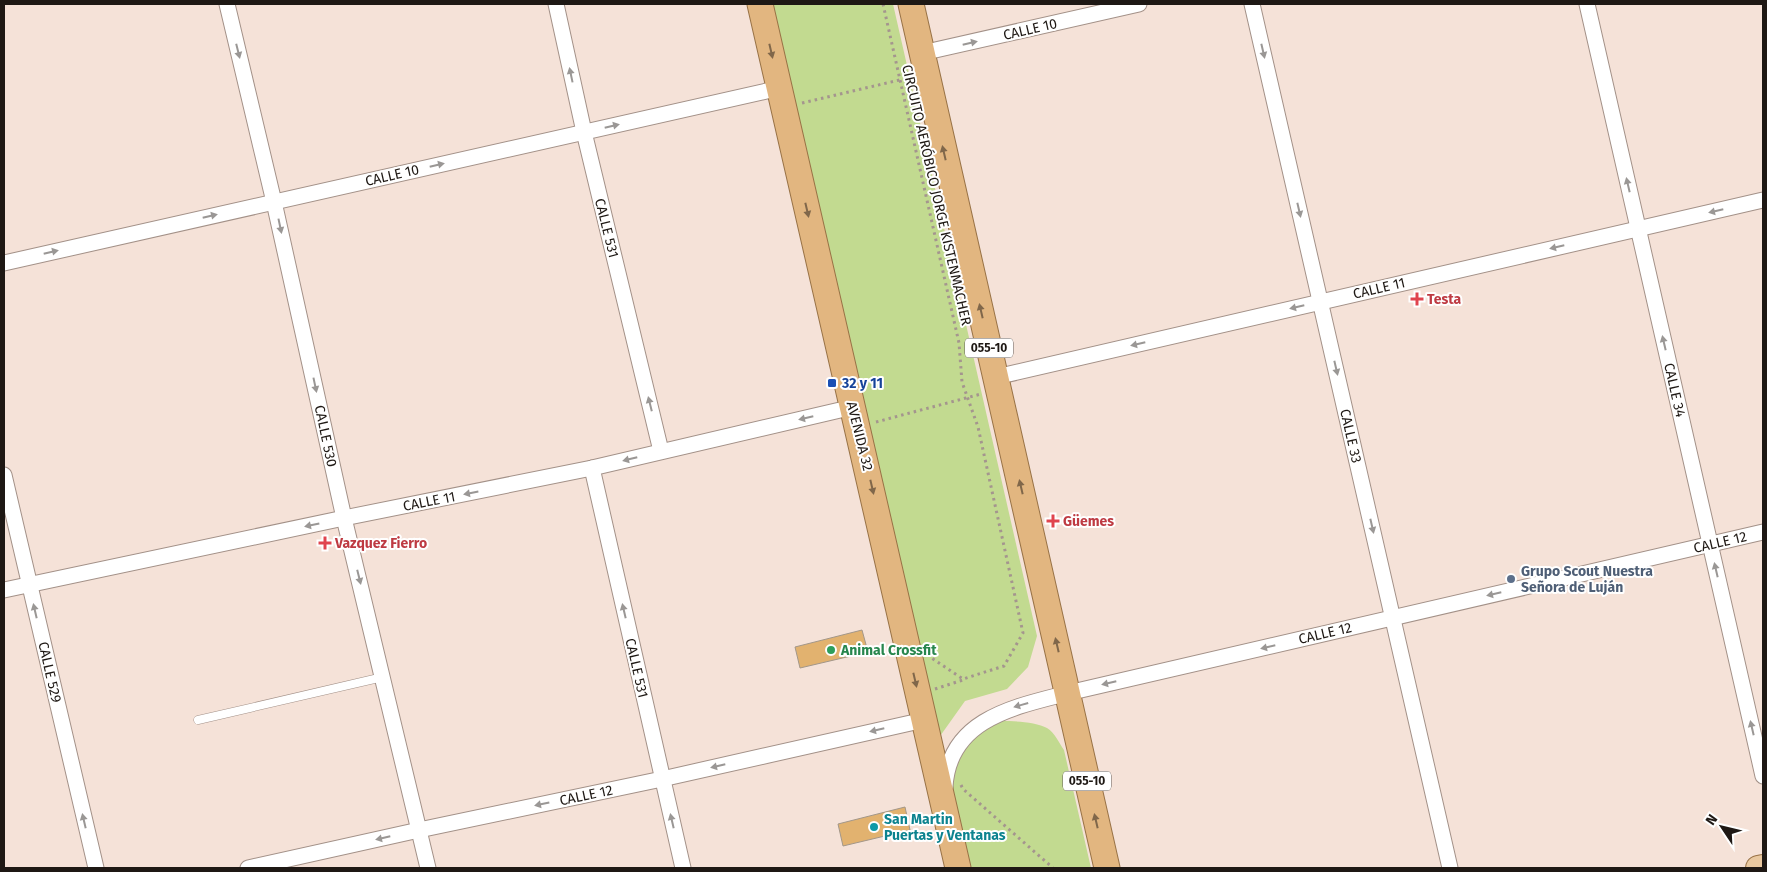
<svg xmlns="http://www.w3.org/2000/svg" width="1767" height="872" font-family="'Fira Sans',sans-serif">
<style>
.green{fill:#c2da90}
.building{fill:#e2b26f;stroke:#a39789}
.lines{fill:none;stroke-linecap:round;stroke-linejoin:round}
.service-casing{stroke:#a39188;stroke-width:9}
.minor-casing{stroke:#a39188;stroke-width:17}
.primary-casing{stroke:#987246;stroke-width:26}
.trunk-casing{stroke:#987246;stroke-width:27}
.path{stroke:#a4958e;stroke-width:3;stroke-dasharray:2.5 4;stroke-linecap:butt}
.service{stroke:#fff;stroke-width:8}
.minor{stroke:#fff;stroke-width:15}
.primary{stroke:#e9c8a0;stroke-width:24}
.trunk{stroke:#e2b680;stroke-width:25}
.oneway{fill:#9a9795}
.oneway2{fill:#80674a}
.health-dot{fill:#e0444e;stroke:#fff;stroke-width:2}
.transit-dot{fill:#1a4fb4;stroke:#fff;stroke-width:2}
.service-dot{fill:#5c6f8a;stroke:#fff;stroke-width:2}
.leisure-dot{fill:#2e9e5b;stroke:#fff;stroke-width:2}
.culture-dot{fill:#0f9aa8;stroke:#fff;stroke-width:2}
.labels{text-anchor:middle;stroke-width:4;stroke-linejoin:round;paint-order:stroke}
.shield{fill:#fff;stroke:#625d5a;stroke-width:1}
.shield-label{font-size:12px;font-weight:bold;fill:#1e1814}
.street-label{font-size:14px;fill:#1e1814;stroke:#fff}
.health-label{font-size:14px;font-weight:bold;fill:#be3a42;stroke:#fff;text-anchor:start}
.transit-label{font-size:14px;font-weight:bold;fill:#164399;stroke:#fff;text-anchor:start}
.service-label{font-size:14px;font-weight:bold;fill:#4e5e75;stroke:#fff;text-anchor:start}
.leisure-label{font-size:14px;font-weight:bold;fill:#27864d;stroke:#fff;text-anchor:start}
.culture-label{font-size:14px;font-weight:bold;fill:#0d838f;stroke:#fff;text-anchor:start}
</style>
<rect width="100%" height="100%" fill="#f5e2d8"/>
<g class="green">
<path d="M768,4H893L1037,636L1028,667L1007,689L965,701L938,739Z"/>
<path d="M1002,721C1014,721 1037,722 1047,728C1055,733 1059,743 1064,750L1091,868H969L947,776L966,746L982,728Z"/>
</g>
<g class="building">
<path d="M862,630L868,652L800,668L795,647Z"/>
<path d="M905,807L910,830L843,846L838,824Z"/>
</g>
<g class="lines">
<defs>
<path id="service" d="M198,720L383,677"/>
<g id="minor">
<path d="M227,4L274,202L344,518L428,868"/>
<path d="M556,4L584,132L661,451"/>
<path d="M1252,4L1450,868"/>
<path d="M1587,4L1763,776"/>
<path d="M922,53L1139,4"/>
<path d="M4,263L780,88"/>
<path d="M996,377L1763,200"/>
<path d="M592,468L683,868"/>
<path d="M4,475L96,868"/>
<path d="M4,590L344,518L592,468L853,407"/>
<path d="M945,787C949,719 1014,707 1068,693L1763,532"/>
<path d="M248,868L419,830L662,779L924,720"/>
</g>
<path id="primary" d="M1758,868L1763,867"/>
<g id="trunk">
<path d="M760,4L958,868"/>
<path d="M911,4L1107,868"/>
</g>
</defs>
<use href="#service" class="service-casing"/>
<use href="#minor" class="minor-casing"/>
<use href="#primary" class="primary-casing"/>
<use href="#trunk" class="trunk-casing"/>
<g class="path">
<path d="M883,4L959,343L962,382L978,427L1023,633L1004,666L963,679L930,657"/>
<path d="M802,103L908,78"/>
<path d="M876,422L981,394"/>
<path d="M935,689L963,680"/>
<path d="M961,785L963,789L1053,868"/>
</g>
<use href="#service" class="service"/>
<use href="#minor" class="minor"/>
<use href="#primary" class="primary"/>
<use href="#trunk" class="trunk"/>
</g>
<defs><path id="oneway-solid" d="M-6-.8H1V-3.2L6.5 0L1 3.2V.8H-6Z" transform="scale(1.25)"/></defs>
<g class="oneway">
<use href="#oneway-solid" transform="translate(970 43) rotate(-13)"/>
<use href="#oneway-solid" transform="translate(238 51) rotate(76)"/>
<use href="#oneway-solid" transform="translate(1263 51) rotate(77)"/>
<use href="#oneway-solid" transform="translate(571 75) rotate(-102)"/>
<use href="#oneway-solid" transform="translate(612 126) rotate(-13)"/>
<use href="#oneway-solid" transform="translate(437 165) rotate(-13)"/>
<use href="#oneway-solid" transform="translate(1628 185) rotate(-103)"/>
<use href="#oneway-solid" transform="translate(1299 210) rotate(77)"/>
<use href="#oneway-solid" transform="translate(1716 211) rotate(167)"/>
<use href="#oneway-solid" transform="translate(210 216) rotate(-13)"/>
<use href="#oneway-solid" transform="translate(280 226) rotate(78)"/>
<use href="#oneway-solid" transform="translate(1557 247) rotate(167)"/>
<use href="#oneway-solid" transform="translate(51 252) rotate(-13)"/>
<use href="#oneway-solid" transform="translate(1297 307) rotate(167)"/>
<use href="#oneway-solid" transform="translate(1664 343) rotate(-103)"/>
<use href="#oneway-solid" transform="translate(1138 344) rotate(167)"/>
<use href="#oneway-solid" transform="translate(1336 368) rotate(77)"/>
<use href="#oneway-solid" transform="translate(315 385) rotate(78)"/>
<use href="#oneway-solid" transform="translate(650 404) rotate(-104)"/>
<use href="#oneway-solid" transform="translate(806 418) rotate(167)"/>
<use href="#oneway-solid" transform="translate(630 459) rotate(166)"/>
<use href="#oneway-solid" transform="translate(471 493) rotate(169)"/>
<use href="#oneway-solid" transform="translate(312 525) rotate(168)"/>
<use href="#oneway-solid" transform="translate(1372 526) rotate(77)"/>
<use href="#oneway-solid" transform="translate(1716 570) rotate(-103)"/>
<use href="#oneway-solid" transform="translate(359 577) rotate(76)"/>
<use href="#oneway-solid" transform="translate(1494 594) rotate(167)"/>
<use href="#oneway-solid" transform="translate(35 611) rotate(-103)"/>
<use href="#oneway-solid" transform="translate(624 611) rotate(-103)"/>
<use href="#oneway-solid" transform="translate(1268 647) rotate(167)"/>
<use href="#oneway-solid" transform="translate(1109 683) rotate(167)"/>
<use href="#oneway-solid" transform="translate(1021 705) rotate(164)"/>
<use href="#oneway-solid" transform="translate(1752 728) rotate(-103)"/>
<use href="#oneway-solid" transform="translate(877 730) rotate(167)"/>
<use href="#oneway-solid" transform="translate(718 766) rotate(167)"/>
<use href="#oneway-solid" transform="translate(542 804) rotate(168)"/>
<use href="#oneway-solid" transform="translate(84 821) rotate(-103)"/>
<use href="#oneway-solid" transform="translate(672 821) rotate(-103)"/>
<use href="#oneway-solid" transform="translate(383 838) rotate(167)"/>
</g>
<g class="oneway2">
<use href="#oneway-solid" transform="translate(771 51) rotate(77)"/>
<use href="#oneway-solid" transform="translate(944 153) rotate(-103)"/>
<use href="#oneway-solid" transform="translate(807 210) rotate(77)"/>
<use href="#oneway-solid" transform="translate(981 311) rotate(-103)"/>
<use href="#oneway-solid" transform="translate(872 487) rotate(77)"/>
<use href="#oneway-solid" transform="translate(1021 487) rotate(-103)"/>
<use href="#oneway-solid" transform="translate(1057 645) rotate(-103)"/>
<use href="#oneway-solid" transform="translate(915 680) rotate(77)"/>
<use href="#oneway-solid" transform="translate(1096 821) rotate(-103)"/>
</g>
<g class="health-dot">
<path d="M1414.5 291.5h5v5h5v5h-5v5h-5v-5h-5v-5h5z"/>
<path d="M1050.5 513.5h5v5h5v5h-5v5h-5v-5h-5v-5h5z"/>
<path d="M322.5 535.5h5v5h5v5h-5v5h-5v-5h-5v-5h5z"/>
</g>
<rect class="transit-dot" x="827" y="378" width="10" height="10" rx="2.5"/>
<circle class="service-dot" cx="1511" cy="579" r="5"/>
<circle class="leisure-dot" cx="831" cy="650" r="5"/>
<circle class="culture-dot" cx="874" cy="827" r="5"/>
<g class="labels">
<g class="shield">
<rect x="965" y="338.5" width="48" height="19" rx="4"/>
<rect x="1063" y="771.5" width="48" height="19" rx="4"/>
</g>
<g class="shield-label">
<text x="989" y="352">055-10</text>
<text x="1087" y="785">055-10</text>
</g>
<g class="street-label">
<text transform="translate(1030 29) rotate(-13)" y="5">CALLE 10</text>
<text transform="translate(392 175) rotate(-13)" y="5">CALLE 10</text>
<text transform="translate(937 195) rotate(77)" y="5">CIRCUITO AERÓBICO JORGE KISTENMACHER</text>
<text transform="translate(607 228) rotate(76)" y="5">CALLE 531</text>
<text transform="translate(1379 288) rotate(-13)" y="5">CALLE 11</text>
<text transform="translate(1675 390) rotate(77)" y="5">CALLE 34</text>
<text transform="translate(326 436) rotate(78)" y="5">CALLE 530</text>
<text transform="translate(860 436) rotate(76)" y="5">AVENIDA 32</text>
<text transform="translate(1351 436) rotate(77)" y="5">CALLE 33</text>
<text transform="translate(429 501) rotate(-11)" y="5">CALLE 11</text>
<text transform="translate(1720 542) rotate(-13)" y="5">CALLE 12</text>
<text transform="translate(1325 633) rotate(-13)" y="5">CALLE 12</text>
<text transform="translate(637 668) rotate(77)" y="5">CALLE 531</text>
<text transform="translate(50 672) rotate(77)" y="5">CALLE 529</text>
<text transform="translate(586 795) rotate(-12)" y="5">CALLE 12</text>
</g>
<g class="health-label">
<text x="1427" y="304">Testa</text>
<text x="1063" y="526">Güemes</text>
<text x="335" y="548">Vazquez Fierro</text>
</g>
<g class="transit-label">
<text x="842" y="388">32 y 11</text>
</g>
<g class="service-label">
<text x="1521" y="576">Grupo Scout Nuestra<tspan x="1521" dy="16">Señora de Luján</tspan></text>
</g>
<g class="leisure-label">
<text x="841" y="655">Animal Crossfit</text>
</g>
<g class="culture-label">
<text x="884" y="824">San Martin<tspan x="884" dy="16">Puertas y Ventanas</tspan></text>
</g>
</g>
<rect width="1767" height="872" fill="none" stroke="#1e1814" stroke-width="10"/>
<g transform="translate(1722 827) rotate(305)" stroke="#ffffff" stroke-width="4" paint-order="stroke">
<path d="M0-4L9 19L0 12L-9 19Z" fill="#1e1814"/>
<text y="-8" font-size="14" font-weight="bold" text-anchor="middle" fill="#1e1814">N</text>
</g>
</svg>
